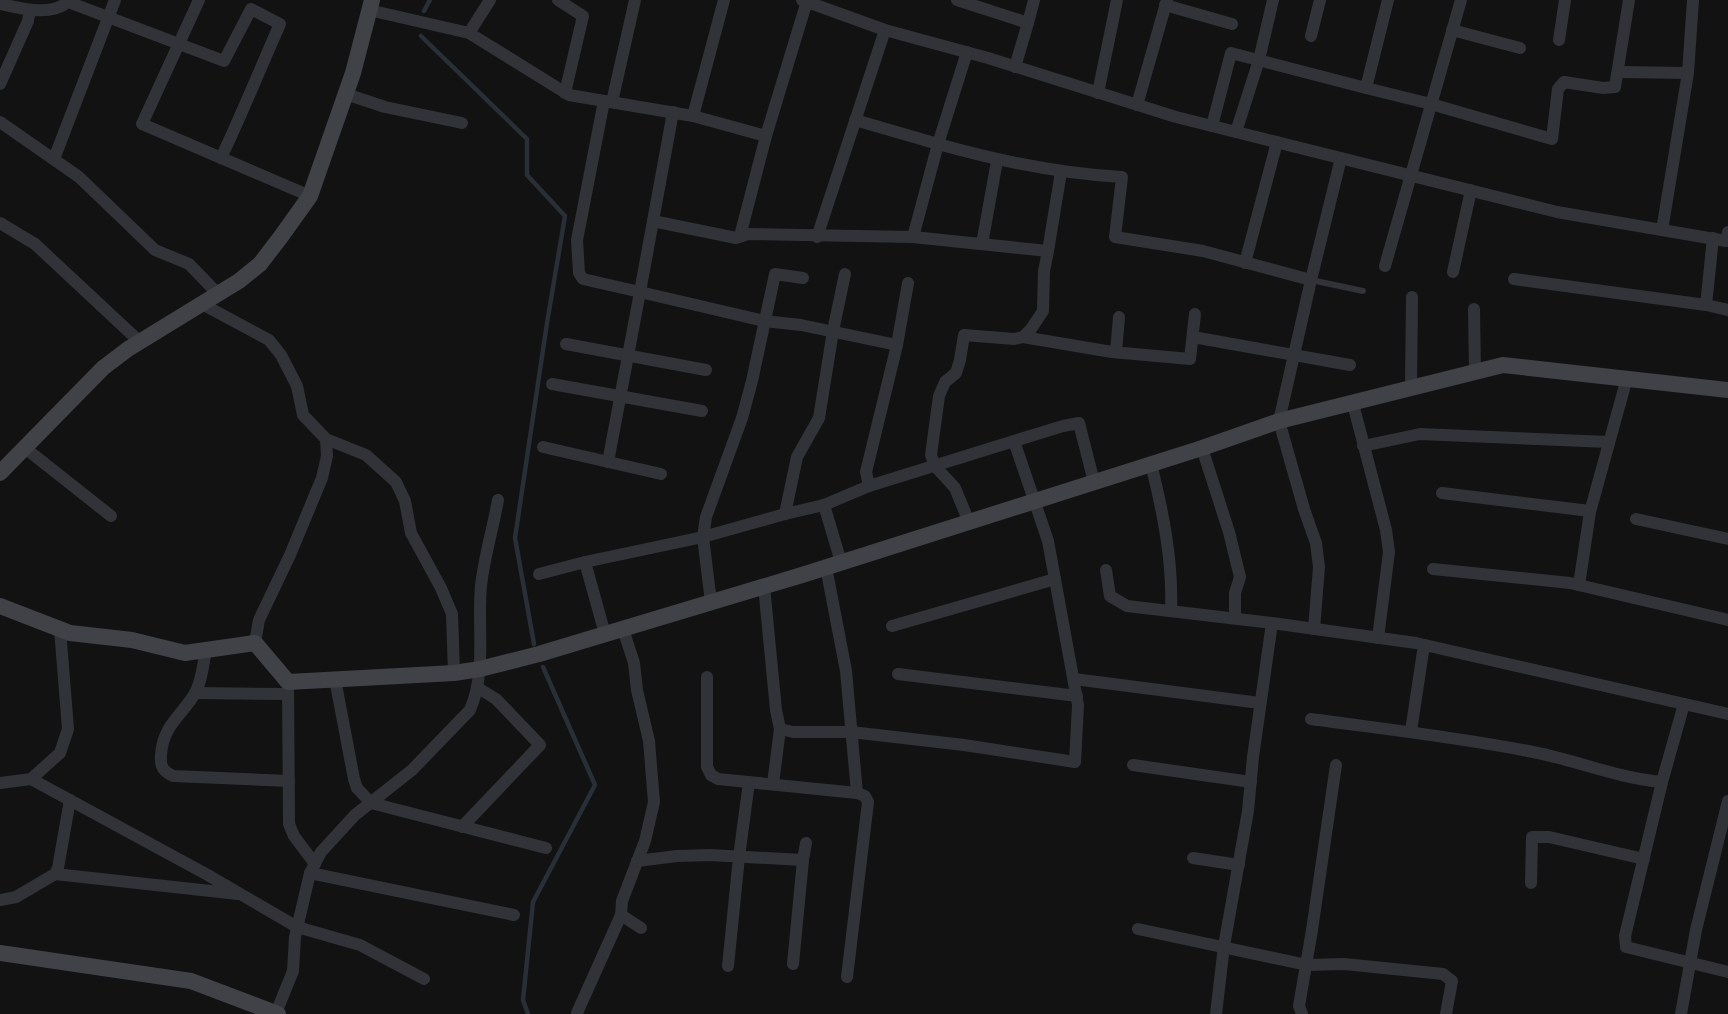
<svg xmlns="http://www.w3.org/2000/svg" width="1728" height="1014" font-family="Poppins,sans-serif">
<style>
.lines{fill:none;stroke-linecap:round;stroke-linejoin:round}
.stream{stroke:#282f37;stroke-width:4.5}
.lane{stroke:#323338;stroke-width:6}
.street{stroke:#323338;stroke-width:12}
.secondary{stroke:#404248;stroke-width:16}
</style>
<rect width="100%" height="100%" fill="#121213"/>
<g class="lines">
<g class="stream">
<path d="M424,11L430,0"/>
<path d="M421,36L527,139V175L565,216L547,323L515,538L534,644"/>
<path d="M528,1014L523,1000L533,902L595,785L543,667"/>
</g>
<path class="lane" d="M1311,280L1363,291"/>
<g class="street">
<path d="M199,0L142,124L310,196"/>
<path d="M558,0L583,16L565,93"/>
<path d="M802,0L885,30L988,58L1176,117L1212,126L1557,212L1726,241L1728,232"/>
<path d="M957,0L1028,23L1015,67"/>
<path d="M0,4C21,8 49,17 68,2L224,61L251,9L280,24C260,69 242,114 221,158"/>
<path d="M1165,5L1232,24"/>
<path d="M369,10L469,33L569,95L693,116L766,136"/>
<path d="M1028,23L1034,0"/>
<path d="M1452,30L1520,48"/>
<path d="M469,33L490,0"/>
<path d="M1311,36L1320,0"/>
<path d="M1559,40L1565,0"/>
<path d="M967,52L938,144C999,161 1059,174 1122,177L1115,237L1203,251L1311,280L1341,158"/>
<path d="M1619,72L1688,73"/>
<path d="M0,84L28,21L30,10"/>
<path d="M1366,88L1431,104L1552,139L1558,89L1564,82L1603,88L1615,87L1629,0"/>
<path d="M1098,93L1117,0"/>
<path d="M346,94L385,107L462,123"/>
<path d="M604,101L577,240L579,273L583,279L640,292L653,221"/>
<path d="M612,102L635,0"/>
<path d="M1137,105L1167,0"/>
<path d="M673,112L653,221L736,238L748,234L913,237L938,144L855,120"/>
<path d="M693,116L724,0"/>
<path d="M0,122L79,177L155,250L189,264L218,294"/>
<path d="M1212,126L1231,53L1366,88L1388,0"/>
<path d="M1236,132L1259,60L1273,0"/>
<path d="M54,159L115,0"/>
<path d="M0,223L35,244L140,342"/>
<path d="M1662,230L1688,73L1693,0"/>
<path d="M740,236L766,136L807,1"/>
<path d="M817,237L885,30"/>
<path d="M913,237L1048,251L1061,172"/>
<path d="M1713,238L1706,305L1728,310"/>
<path d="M982,244L997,161"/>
<path d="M1245,263L1277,142"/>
<path d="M1385,266L1461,0"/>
<path d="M1453,272L1471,190"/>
<path d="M1514,279L1706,305"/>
<path d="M1311,280L1279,421L1304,509L1316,543L1319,567L1314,629"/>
<path d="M202,304L269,340L281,355L297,386L303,415L326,439L327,456L322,478L290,555L259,620L255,643"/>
<path d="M1474,309L1475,372"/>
<path d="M1023,337L1112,352L1190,359L1195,314"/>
<path d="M1193,337L1350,365"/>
<path d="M566,344L706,370"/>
<path d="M897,345L908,283"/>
<path d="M1116,352L1119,317"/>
<path d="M552,384L702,411"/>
<path d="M1411,388L1412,297"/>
<path d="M1353,404L1386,530L1389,552L1378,638"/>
<path d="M326,439L366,455L396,482L405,501L411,533L441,588L452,614L454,673"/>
<path d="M1363,446L1420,434L1609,442"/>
<path d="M543,447L661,474"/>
<path d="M25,448L111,516"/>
<path d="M1202,448L1229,532L1240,577L1235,593V618"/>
<path d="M608,462L640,292L764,321L801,325L897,345L866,472L869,486L824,505L841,562"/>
<path d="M1151,464C1163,512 1173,561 1171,611"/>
<path d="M869,486L1014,441"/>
<path d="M1442,493L1590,511"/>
<path d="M785,514L797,457L819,418L833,331L845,274"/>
<path d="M1636,519L1728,539"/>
<path d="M969,522L955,488L935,466L931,455L939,396L945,382L956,373L960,360L964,335L1014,339L1023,337L1031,329L1043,311L1044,271L1048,251"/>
<path d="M585,562L703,537L785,514L824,505"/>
<path d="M826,567L846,671L857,793"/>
<path d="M1433,569L1570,583L1728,620"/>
<path d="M1106,570L1110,596L1127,606L1272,623"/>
<path d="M539,574L585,562L605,634"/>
<path d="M1579,585L1590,512L1627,378"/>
<path d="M764,586L776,710L780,729L793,732H851L964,745L1075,762L1078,705L1048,541L1014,441L1063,426L1079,423L1094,482"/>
<path d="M711,602L703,537L706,517L742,418L752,381L775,274L803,278"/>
<path d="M892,626L1055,579"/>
<path d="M623,629L634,663L637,690L649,741L654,802L645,841L622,901L621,915L641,928"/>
<path d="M206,650C203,664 202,682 194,695C180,717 163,726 161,755C160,767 163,771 173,776L289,781"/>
<path d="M898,674L1077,696"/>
<path d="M707,677V767L711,775L718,779L857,793L865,796L868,802L847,977"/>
<path d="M335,679L354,779L357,788L371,803L546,848"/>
<path d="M1074,679L1260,703"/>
<path d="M288,682L289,824L294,836L315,864"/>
<path d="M195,693L288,694"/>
<path d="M1311,719C1384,729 1456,737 1528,751C1573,759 1616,778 1662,782L1684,704"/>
<path d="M1411,731L1424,645"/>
<path d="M1133,765L1251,782"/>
<path d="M31,779L206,874L297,927L360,945L424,979"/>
<path d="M1662,782L1625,936L1626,947L1728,972"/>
<path d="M0,783L31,779L60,753L68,729L60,629"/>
<path d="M773,784L780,729"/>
<path d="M462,827L540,745L496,699L478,688"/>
<path d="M1193,858L1239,865"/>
<path d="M637,861L677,856L710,855L803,860L806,843"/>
<path d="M310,873L514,915"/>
<path d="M55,874L238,894"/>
<path d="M1531,883L1532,837H1549L1644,859"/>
<path d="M0,900L16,897L55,874L58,868L70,800"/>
<path d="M1138,929L1307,965L1344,964L1443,974L1452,981L1446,1014"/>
<path d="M793,964L803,860"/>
<path d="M728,966L739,857L749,782"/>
<path d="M276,1013L293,971L295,937L310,873L321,852L355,815L412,770L470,710C487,670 477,628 481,586C484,558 493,528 498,500"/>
<path d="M577,1013L621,915"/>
<path d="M1216,1014L1224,946L1248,811L1253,757L1272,623L1416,643L1728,714"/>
<path d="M1302,1014L1299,1006L1312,930L1336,765"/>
<path d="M1681,1014L1696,930L1728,801"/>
</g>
<g class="secondary">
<path d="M0,473L103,368L128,349L239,281L260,264L280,238L310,196L353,73L372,0"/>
<path d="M0,606L70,633L132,640L185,653L255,643L288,682L454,673L480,669L539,654L802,575L1202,448L1279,421L1503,365L1728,390"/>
<path d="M0,953L191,981L278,1014"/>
</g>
</g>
</svg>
